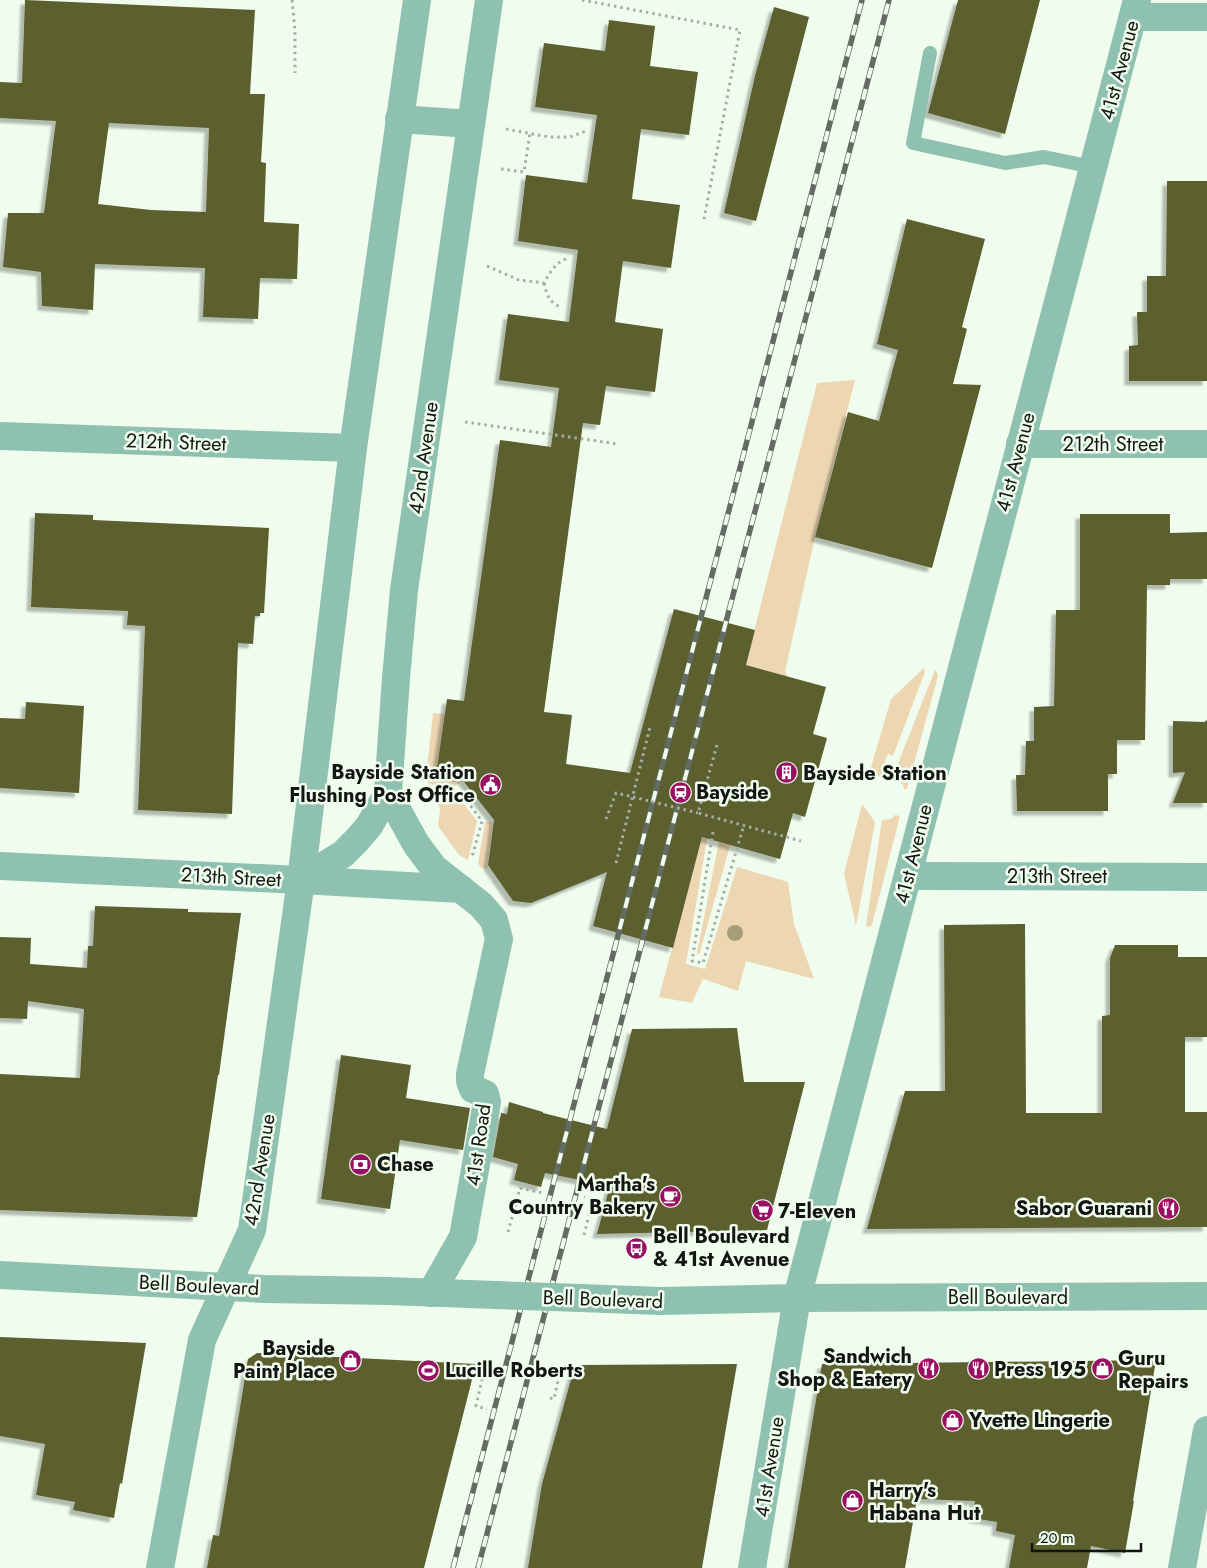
<svg xmlns="http://www.w3.org/2000/svg" width="1207" height="1568" font-family="Jost,sans-serif">
<style>
.green{fill:#edd7b2}
.building{fill:#5b5e2d;fill-rule:evenodd;filter:url(#shadow)}
.lines{fill:none;stroke-linecap:round;stroke-linejoin:round}
.path{stroke:#a5aea3;stroke-width:3;stroke-dasharray:2.5 4;stroke-linecap:butt}
.service{stroke:#8fc1b0;stroke-width:14}
.minor{stroke:#8fc1b0;stroke-width:28}
.tertiary{stroke:#8fc1b0;stroke-width:28}
.rail-casing{stroke:#636b62;stroke-width:5.5}
.rail{stroke:#f0fdee;stroke-width:4;stroke-dasharray:11;stroke-linecap:butt}
.path-bridge{stroke:#a5aea3;stroke-width:3;stroke-dasharray:2.5 4;stroke-linecap:butt}
.tertiary-bridge{stroke:#8fc1b0;stroke-width:28}
.tree{fill:#a69d77}
.labels{text-anchor:middle;stroke-width:5;stroke-linejoin:round;paint-order:stroke}
.street-label{font-size:20px;fill:#121611;stroke:#f0fdee}
.poi-label{font-size:20px;font-weight:bold;fill:#121611;stroke:#f0fdee;text-anchor:start}
</style>
<defs>
<filter id="shadow"><feDropShadow dx="-4.5" dy="4.5" stdDeviation="1" flood-color="#0004"/></filter>
</defs>
<rect width="100%" height="100%" fill="#f0fdee"/>
<g class="green">
<path d="M855,380L815,537L785,672L788,677L775,725L714,789L817,383Z"/>
<path d="M924,668L925,672L893,756L888,754L884,764L888,767L886,773L867,781L891,699Z"/>
<path d="M935,670L937,672L938,676L907,789H904L903,785L893,776Z"/>
<path d="M433,713L445,714L436,775L463,781L453,787L429,784L426,778Z"/>
<path d="M437,795H451L460,799L477,821L468,860L459,855L438,826L440,809L435,798Z"/>
<path d="M862,804L875,822L856,926L844,874Z"/>
<path d="M895,815L900,816L872,925L869,927L866,925L882,820L891,819Z"/>
<path d="M485,822H493L487,869L480,867L478,863Z"/>
<path d="M703,832L708,833L686,964L705,969L737,867L788,882L794,924L814,979L746,961L738,991L703,979L692,1003L659,997Z"/>
<path d="M720,836L732,839L699,955L697,953Z"/>
</g>
<g class="building">
<path d="M25,0L255,10L250,94H265L261,162L266,163L264,222L299,224L297,279L260,278L258,319L203,317L205,268L95,264L93,310L42,306L41,272L3,267L8,213H44L56,121L0,118V82L22,83ZM109,123L209,128L206,212L151,210L98,204Z"/>
<path d="M958,0H1040L1005,134L928,113Z"/>
<path d="M774,7L809,17L756,221L724,213L755,76Z"/>
<path d="M609,20L655,26L650,66L698,72L689,135L641,129L632,199L680,205L671,268L623,261L615,322L663,329L655,392L606,386L600,425L583,423L544,712L572,715L566,764L630,773L674,609L755,630L746,665L826,687L813,734L827,738L805,817L793,813L780,859L702,837L673,948L593,926L607,872L531,903L513,901L488,865L494,820L461,778L436,775L447,699L464,701L500,440L551,447L559,388L499,380L508,314L569,322L578,250L518,241L526,175L587,183L597,115L535,107L544,43L605,51Z"/>
<path d="M1167,181H1207V381H1129V346L1138,345L1137,312H1147V276H1166Z"/>
<path d="M907,219L985,239L962,327L967,329L953,384L981,385L932,568L815,537L848,412L879,421L898,350L877,344Z"/>
<path d="M35,513L93,515V520L269,528L264,613H260V616H255L253,644L238,643L232,814L138,810L145,626L127,625L128,611L31,607Z"/>
<path d="M1080,514H1170V533L1207,532V579H1170V585H1147L1145,740H1117V774H1108V811H1017L1016,775H1025L1026,741H1034V707L1054,706L1056,610H1080Z"/>
<path d="M26,702L84,706L79,793L0,788V718L25,719Z"/>
<path d="M1206,720L1207,721V803H1173L1185,772L1173,773V721L1205,722Z"/>
<path d="M95,906L188,909V912L241,913L219,1075H218L197,1217L0,1210V1074L80,1078L84,1009L28,1001L27,1019L0,1018V937L31,938L30,964L87,968L88,946H93Z"/>
<path d="M1025,924L1026,1113H1102V1016L1110,1015V958L1115,945H1178V957H1207V1037H1185V1112H1207V1227L867,1229L905,1091H945L944,925Z"/>
<path d="M737,1028L744,1082H805L767,1230L597,1234L610,1186L545,1173L541,1187L514,1180L518,1164L493,1157L501,1113L507,1114L509,1102L543,1112V1113L607,1129L632,1029Z"/>
<path d="M341,1055L411,1065L406,1098L470,1108L463,1150L400,1140L390,1209L321,1199Z"/>
<path d="M0,1337L146,1343L122,1484L120,1483L114,1518L73,1510L75,1502L36,1495L45,1444L0,1436Z"/>
<path d="M257,1353L476,1364L424,1568H207L213,1535L219,1536L248,1359Z"/>
<path d="M1156,1360L1133,1501H1134L1125,1553L1091,1546L1087,1568H1009L1015,1535L996,1531L997,1522L972,1518L975,1501L917,1499L905,1568H788L822,1364Z"/>
<path d="M737,1364L702,1568H528L542,1484L575,1365Z"/>
</g>
<g class="lines">
<g class="path">
<path d="M292,0L295,31V73"/>
<path d="M582,0L740,30L704,219"/>
<path d="M506,129L549,137H570L586,131"/>
<path d="M501,169L524,172L530,133"/>
<path d="M487,266L519,280L544,283C550,272 556,262 568,258"/>
<path d="M544,283C547,296 549,302 562,308"/>
<path d="M465,422L618,444"/>
<path d="M717,745L698,813L801,841"/>
<path d="M425,789L455,791L463,796L482,821L472,857"/>
<path d="M713,791V797"/>
<path d="M606,819L616,793L633,797"/>
<path d="M713,832L692,961L703,963L744,825"/>
<path d="M616,863L650,727"/>
<path d="M508,1232L520,1188L543,1193"/>
<path d="M584,1235L593,1199L584,1197"/>
<path d="M485,1366L476,1406L487,1409"/>
<path d="M550,1398L554,1399L561,1367"/>
</g>
<path class="service" d="M930,53L913,143L1005,163L1044,157L1093,167"/>
<g class="minor">
<path d="M1133,17H1207"/>
<path d="M399,119L471,124"/>
<path d="M0,436L353,448"/>
<path d="M1020,444H1207"/>
<path d="M388,793L416,844L434,868L481,905L494,920L499,939L470,1074V1081L473,1089L485,1094L487,1102L463,1237L431,1293"/>
<path d="M0,866L301,880L461,889"/>
<path d="M908,876L1207,877"/>
<path d="M301,880L343,854L357,840L369,826L388,793L396,678L404,590L489,0"/>
<path d="M160,1568L202,1340L252,1230L301,880L353,448L417,0"/>
<path d="M752,1568L797,1298L1137,0"/>
<path d="M1182,1568L1207,1430"/>
</g>
<g class="tertiary">
<path d="M0,1275L265,1289L388,1291L496,1295"/>
<path d="M580,1298L660,1301L797,1298L1207,1296"/>
</g>
<defs>
<g id="rail">
<path d="M453,1568L862,0"/>
<path d="M478,1568L889,0"/>
</g>
</defs>
<use href="#rail" class="rail-casing"/>
<use href="#rail" class="rail"/>
<path class="path-bridge" d="M633,797L698,813"/>
<path class="tertiary-bridge" d="M496,1295L580,1298"/>
</g>
<circle class="tree" cx="735" cy="933" r="8"/>
<defs>
<symbol id="building-disc" viewBox="-11 -11 22 22"><circle r="9.5" fill="#990f62" stroke="#f0fdee"/><path d="M-4-6H4V6H1V3H-1V6H-4ZM-2.5-4.3h1.7v1.8h-1.7ZM.8-4.3h1.7v1.8H.8ZM-2.5-1h1.7V.8h-1.7ZM.8-1h1.7V.8H.8Z" fill="#fff"/></symbol>
<symbol id="civic-disc" viewBox="-11 -11 22 22"><circle r="9.5" fill="#990f62" stroke="#f0fdee"/><path d="M-.6-6.5H3V-4.5H.6V-3L4-1V1h2V6H-6V1h2V-1L-.6-3ZM-1.2 2.5V6h2.4V2.5Z" fill="#fff"/></symbol>
<symbol id="station-disc" viewBox="-11 -11 22 22"><circle r="9.5" fill="#990f62" stroke="#f0fdee"/><path d="M-3-6H3Q5-6 5-4V2Q5 4 3 4L4.5 6H3L1.5 4h-3L-3 6H-4.5L-3 4Q-5 4-5 2V-4Q-5-6-3-6ZM-3.5-4v3h7v-3ZM-3.5 1v1.5H-2V1ZM2 1v1.5H3.5V1Z" fill="#fff"/></symbol>
<symbol id="bank-disc" viewBox="-11 -11 22 22"><circle r="9.5" fill="#990f62" stroke="#f0fdee"/><path d="M-6-4H6V4H-6ZM0-2.3a2.3 2.3 0 1 0 0 4.6a2.3 2.3 0 1 0 0-4.6Z" fill="#fff"/></symbol>
<symbol id="cafe-disc" viewBox="-11 -11 22 22"><circle r="9.5" fill="#990f62" stroke="#f0fdee"/><path d="M-5.5-4.5H6V0H3Q3 3.5 0 3.5H-2.5Q-5.5 3.5-5.5 0ZM3-3.2v2h1.7v-2ZM-6 4.5H4V6H-6Z" fill="#fff"/></symbol>
<symbol id="restaurant-disc" viewBox="-11 -11 22 22"><circle r="9.5" fill="#990f62" stroke="#f0fdee"/><path d="M-5-6h1v4h1v-4h1v4h1v-4h1v5L-1.5 .5V6h-2V.5L-5-1ZM5-6V6H3V1.5H1.5Q1.5-4 5-6Z" fill="#fff"/></symbol>
<symbol id="supermarket-disc" viewBox="-11 -11 22 22"><circle r="9.5" fill="#990f62" stroke="#f0fdee"/><path d="M-6-5.5h2.5l.6 2H6L4.5 2H-2.5L-4.4-4H-6ZM-1.5 3.2a1.3 1.3 0 1 0 .1 0ZM3 3.2a1.3 1.3 0 1 0 .1 0Z" fill="#fff"/></symbol>
<symbol id="bus-disc" viewBox="-11 -11 22 22"><circle r="9.5" fill="#990f62" stroke="#f0fdee"/><path d="M-5-6H5V4H4V6H2V4H-2V6H-4V4H-5ZM-3.5-4V0h7V-4ZM-3.5 1.2v1.5H-2V1.2ZM2 1.2v1.5H3.5V1.2Z" fill="#fff"/></symbol>
<symbol id="shop-disc" viewBox="-11 -11 22 22"><circle r="9.5" fill="#990f62" stroke="#f0fdee"/><path d="M-5-2.5h2.3a2.7 3.5 0 0 1 5.4 0H5L5.5 6h-11ZM-1.5-2.5h3a1.5 2.3 0 0 0-3 0Z" fill="#fff"/></symbol>
<symbol id="stadium-disc" viewBox="-11 -11 22 22"><circle r="9.5" fill="#990f62" stroke="#f0fdee"/><path d="M0-5a6.5 5 0 1 0 0 10a6.5 5 0 1 0 0-10ZM-3.5-1.8h7v3.6h-7Z" fill="#fff"/></symbol>
</defs>
<g fill-rule="evenodd">
<use href="#building-disc" x="774" y="760" width="25" height="25"/>
<use href="#civic-disc" x="478" y="772" width="25" height="25"/>
<use href="#station-disc" x="668" y="780" width="25" height="25"/>
<use href="#bank-disc" x="348" y="1152" width="25" height="25"/>
<use href="#cafe-disc" x="658" y="1184" width="25" height="25"/>
<use href="#restaurant-disc" x="1156" y="1196" width="25" height="25"/>
<use href="#supermarket-disc" x="750" y="1198" width="25" height="25"/>
<use href="#bus-disc" x="624" y="1236" width="25" height="25"/>
<use href="#shop-disc" x="338" y="1348" width="25" height="25"/>
<use href="#restaurant-disc" x="916" y="1356" width="25" height="25"/>
<use href="#restaurant-disc" x="966" y="1356" width="25" height="25"/>
<use href="#shop-disc" x="1090" y="1356" width="25" height="25"/>
<use href="#stadium-disc" x="416" y="1358" width="25" height="25"/>
<use href="#shop-disc" x="940" y="1408" width="25" height="25"/>
<use href="#shop-disc" x="840" y="1488" width="25" height="25"/>
</g>
<g class="labels">
<g class="street-label">
<text transform="translate(1119 70) rotate(-75)" y="7">41st Avenue</text>
<text transform="translate(176 442) rotate(2)" y="7">212th Street</text>
<text x="1113" y="451">212th Street</text>
<text transform="translate(423 458) rotate(-82)" y="7">42nd Avenue</text>
<text transform="translate(1015 462) rotate(-75)" y="7">41st Avenue</text>
<text transform="translate(913 854) rotate(-76)" y="7">41st Avenue</text>
<text x="1057" y="883">213th Street</text>
<text transform="translate(231 877) rotate(3)" y="7">213th Street</text>
<text transform="translate(478 1145) rotate(-82)" y="7">41st Road</text>
<text transform="translate(259 1170) rotate(-81)" y="7">42nd Avenue</text>
<text transform="translate(199 1285) rotate(3)" y="7">Bell Boulevard</text>
<text x="1008" y="1304">Bell Boulevard</text>
<text transform="translate(603 1299) rotate(2)" y="7">Bell Boulevard</text>
<text transform="translate(769 1467) rotate(-81)" y="7">41st Avenue</text>
</g>
<g class="poi-label">
<text x="475" y="779" text-anchor="end">Bayside Station<tspan x="475" dy="23">Flushing Post Office</tspan></text>
<text x="803" y="780">Bayside Station</text>
<text x="696" y="799">Bayside</text>
<text x="377" y="1171">Chase</text>
<text x="655" y="1191" text-anchor="end">Martha's<tspan x="655" dy="23">Country Bakery</tspan></text>
<text x="1152" y="1215" text-anchor="end">Sabor Guarani</text>
<text x="778" y="1218">7-Eleven</text>
<text x="653" y="1243">Bell Boulevard<tspan x="653" dy="23">&amp; 41st Avenue</tspan></text>
<text x="335" y="1355" text-anchor="end">Bayside<tspan x="335" dy="23">Paint Place</tspan></text>
<text x="912" y="1363" text-anchor="end">Sandwich<tspan x="912" dy="23">Shop &amp; Eatery</tspan></text>
<text x="1118" y="1365">Guru<tspan x="1118" dy="23">Repairs</tspan></text>
<text x="994" y="1376">Press 195</text>
<text x="445" y="1377">Lucille Roberts</text>
<text x="969" y="1427">Yvette Lingerie</text>
<text x="869" y="1497">Harry's<tspan x="869" dy="23">Habana Hut</tspan></text>
</g>
</g>
<path d="M1032 1543v8h109v-8" fill="none" stroke="#121611" stroke-width="2.5"/>
<text x="1040" y="1543" font-size="15" fill="#121611" stroke="#f0fdee" stroke-width="4" paint-order="stroke">20 m</text>
</svg>
